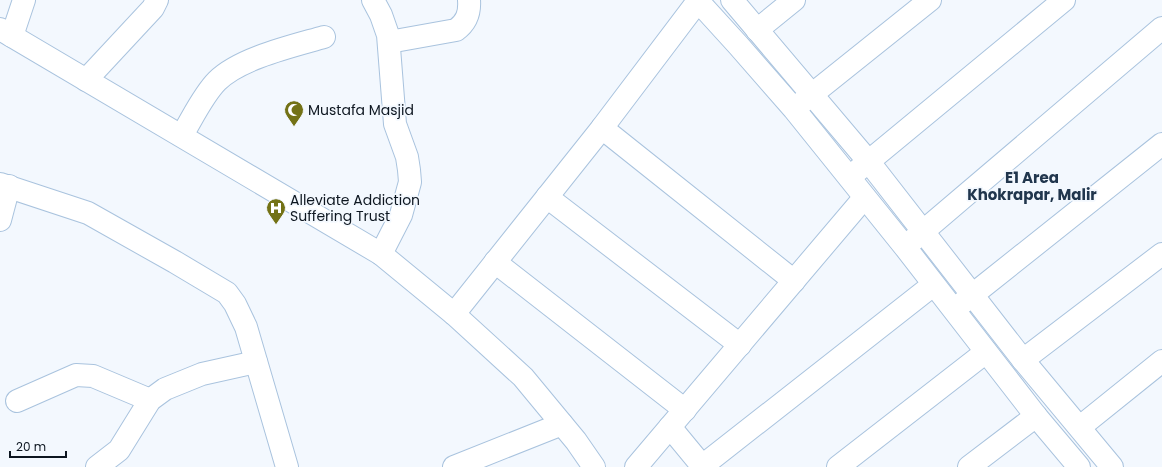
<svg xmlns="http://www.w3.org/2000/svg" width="1162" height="467" font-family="Poppins,sans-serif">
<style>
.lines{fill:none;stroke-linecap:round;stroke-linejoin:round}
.street-casing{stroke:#a9c3de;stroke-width:24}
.secondary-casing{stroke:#a9c3de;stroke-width:24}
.street{stroke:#fff;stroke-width:22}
.secondary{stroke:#fff;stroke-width:22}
.labels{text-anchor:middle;stroke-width:3.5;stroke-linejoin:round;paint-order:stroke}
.poi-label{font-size:14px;fill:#0d1620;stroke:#f3f8fe;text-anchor:start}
.neighbourhood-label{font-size:15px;font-weight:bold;fill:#21364d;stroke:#f3f8fe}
</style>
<rect width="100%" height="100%" fill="#f3f8fe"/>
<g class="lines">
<defs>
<g id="street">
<path d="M373,0L381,15L388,35L395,124L407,157L409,170L410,182L401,215L381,254"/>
<path d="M697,0L738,45L794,109L905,247L1036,416L1079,467"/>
<path d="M732,0L869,162L1023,360L1112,467"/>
<path d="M757,30L794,0"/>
<path d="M12,36L24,0"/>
<path d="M389,42L456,30C467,22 470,13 469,0"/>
<path d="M86,80L153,8L157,0"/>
<path d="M800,104L930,0"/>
<path d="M602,128L794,281"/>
<path d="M182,135C192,119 203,95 217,81C240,58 293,46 324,37"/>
<path d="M857,171L1064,0"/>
<path d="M0,184L88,213L175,262L227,293L235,304L246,327L287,467"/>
<path d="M547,197L740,345"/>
<path d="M0,220L9,186"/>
<path d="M913,240L1162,28"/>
<path d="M495,262L685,410"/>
<path d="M961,304L1162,144"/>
<path d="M454,314L602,128L698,1"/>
<path d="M1023,360L1162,254"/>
<path d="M17,401L76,375L93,376L150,400"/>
<path d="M670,427L703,467"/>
<path d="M1080,427L1162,361"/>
<path d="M97,467L119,450L150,400L165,389L202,374L256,362"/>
<path d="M454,467L562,424"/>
<path d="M636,467L864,198"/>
<path d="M701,467L933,285"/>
<path d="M838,467L986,352"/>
<path d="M969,467L1036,416"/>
</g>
<path id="secondary" d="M0,29L381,254L454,314L523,377L576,441L594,467"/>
</defs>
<use href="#street" class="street-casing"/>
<use href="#secondary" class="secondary-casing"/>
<use href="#street" class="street"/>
<use href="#secondary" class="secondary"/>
</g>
<defs>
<symbol id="mosque-pin" viewBox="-11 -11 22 30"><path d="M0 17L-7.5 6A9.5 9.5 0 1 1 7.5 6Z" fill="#737216" stroke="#f3f8fe"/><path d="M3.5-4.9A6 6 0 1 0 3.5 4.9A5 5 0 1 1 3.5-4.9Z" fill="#fff"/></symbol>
<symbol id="hospital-pin" viewBox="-11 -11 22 30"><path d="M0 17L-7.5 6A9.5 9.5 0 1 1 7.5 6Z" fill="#737216" stroke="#f3f8fe"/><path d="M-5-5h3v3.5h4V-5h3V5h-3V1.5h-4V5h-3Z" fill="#fff"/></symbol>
</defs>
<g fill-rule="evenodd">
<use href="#mosque-pin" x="283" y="99" width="22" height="30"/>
<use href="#hospital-pin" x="265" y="197" width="22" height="30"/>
</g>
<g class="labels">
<g class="poi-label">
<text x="308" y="115">Mustafa Masjid</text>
<text x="290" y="205">Alleviate Addiction<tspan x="290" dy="16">Suffering Trust</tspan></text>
</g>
<g class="neighbourhood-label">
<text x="1032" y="183">E1 Area<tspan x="1032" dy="17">Khokrapar, Malir</tspan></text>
</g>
</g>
<path d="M10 451v6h56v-6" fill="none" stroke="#0d1620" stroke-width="2"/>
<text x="16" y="451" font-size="12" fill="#0d1620" stroke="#f3f8fe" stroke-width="3" paint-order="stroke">20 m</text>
</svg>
